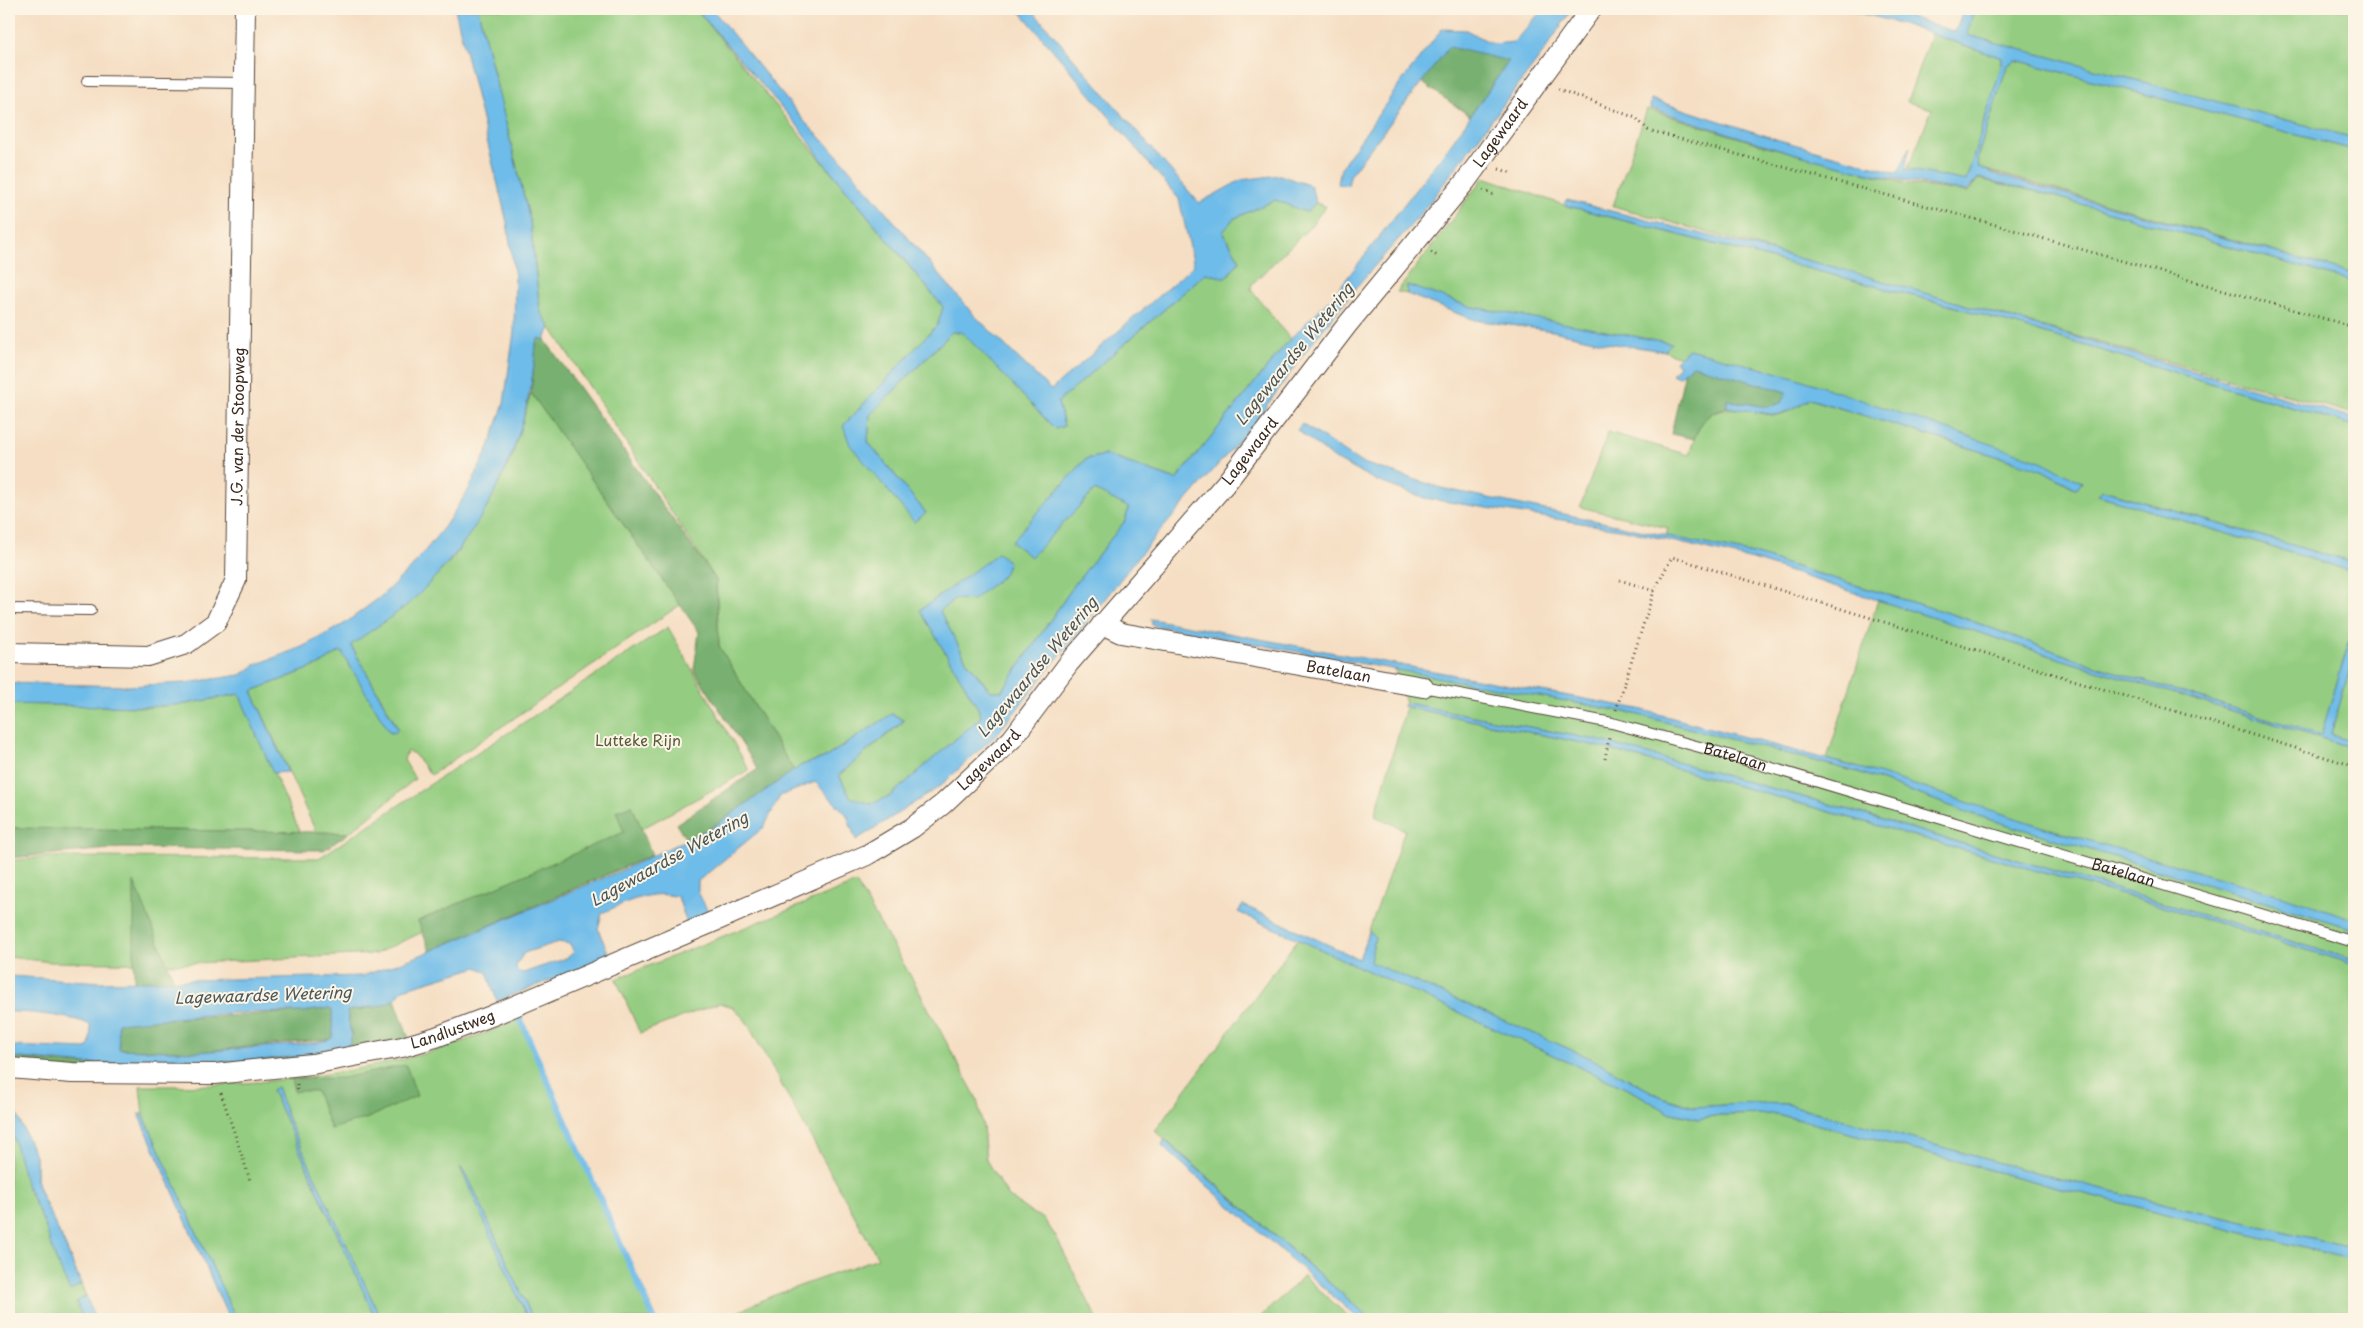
<svg xmlns="http://www.w3.org/2000/svg" width="2363" height="1328" font-family="'Playpen Sans',sans-serif">
<style>
.green{fill:#94cd81;stroke:#687c50}
.forest{fill:#77b06f;stroke:#596d46}
.water{fill:#6ebce9;stroke:#547384;fill-rule:evenodd}
.lines{fill:none;stroke-linecap:round;stroke-linejoin:round}
.stream{stroke:#6ebce9;stroke-width:6}
.lane-casing{stroke:#574537;stroke-width:12}
.street-casing{stroke:#574537;stroke-width:22}
.path{stroke:#574537;stroke-width:3;stroke-dasharray:1 4;stroke-linecap:butt}
.lane{stroke:#fff;stroke-width:10}
.street{stroke:#fff;stroke-width:20}
.labels{text-anchor:middle;stroke-width:4;stroke-linejoin:round;paint-order:stroke}
.street-label{font-size:15px;fill:#3b2a1e;stroke:#fcf5e5}
.park-label{font-size:15px;fill:#565b3c;stroke:#fcf5e5}
.water-label{font-size:16px;font-style:italic;fill:#4a565b;stroke:#fcf5e5}
</style>
<rect width="100%" height="100%" fill="#fcf5e5"/>
<filter id="ink" filterUnits="userSpaceOnUse"><feTurbulence type="fractalNoise" baseFrequency=".02" numOctaves="2"/><feDisplacementMap in="SourceGraphic" scale="10" xChannelSelector="R" yChannelSelector="G"/><feConvolveMatrix kernelMatrix="1 2 1 2 8 2 1 2 1" color-interpolation-filters="sRGB"/></filter>
<filter id="wash" filterUnits="userSpaceOnUse"><feTurbulence type="fractalNoise" baseFrequency=".0096" numOctaves="4" result="noise"/><feDisplacementMap in="SourceGraphic" scale="20" xChannelSelector="R" yChannelSelector="G"/><feGaussianBlur stdDeviation="1.12" result="paint"/><feColorMatrix in="noise" values="0 0 0 0 0 0 0 0 0 0 0 0 0 0 0 0 0 1.4 0 .05"/><feComposite in="paint" operator="in"/></filter>
<g filter="url(#wash)">
<rect width="100%" height="100%" fill="#f5dec3"/>
<g class="green">
<path d="M478,9H696L943,307L938,324L843,426L926,513L868,442L870,415L952,332L962,331L1055,429L1064,426L1058,402L1206,273L1226,278L1240,261L1223,232L1233,219L1275,200L1306,212L1316,203L1326,206L1309,228L1252,284L1251,289L1290,339L1176,480L1106,455L1086,459L1011,542L1031,556L1095,490L1129,507L1125,521L1075,584L1002,691H991L966,660L940,611L954,599L1004,575L920,610L978,708L981,717L890,796L871,805L850,797L839,775L904,721L892,714L826,757L802,765L794,771L719,646L716,580L540,311L530,221Z"/>
<path d="M1974,9H2354V138L1966,35Z"/>
<path d="M1931,34L2002,58V64L1966,181L1907,170L1932,109L1907,102Z"/>
<path d="M2016,60L2354,150V274L1979,168L1977,158L2007,65Z"/>
<path d="M1647,109L1756,143L1908,184L1968,192L1978,179L2039,192L2354,282V414L1613,206Z"/>
<path d="M1484,177L1564,205L1956,307L2354,426V563L2103,490L2098,495L2354,572V626L2321,735L2089,664L1961,617L1753,554L1666,536L1668,528L1580,507L1608,432L1689,455C1700,419 1707,404 1747,410C1756,412 1766,415 1774,415C1787,415 1799,404 1810,399L2042,470L2076,489L2082,482L1689,349L1680,357L1664,351L1671,344L1468,306L1407,285V294L1397,292Z"/>
<path d="M531,393L680,605L431,775L414,754L407,751L404,760L415,779L349,833L316,832L252,691L319,665L341,651L390,732L398,728L351,645L413,600L454,557L486,509L512,456Z"/>
<path d="M1878,600L2067,661L2354,748V919C2254,886 2151,860 2050,829C1975,807 1902,779 1827,759Z"/>
<path d="M668,627L749,770L612,845L375,954L177,964L51,962L9,957V861L47,857L319,858Z"/>
<path d="M2354,654V741L2331,734Z"/>
<path d="M1395,669L1631,713L1861,773L1972,814L2354,929V960L1846,809L1601,741L1406,703Z"/>
<path d="M239,694L300,832L9,828V704L148,707L186,704Z"/>
<path d="M1406,707L1597,746L2154,904L2354,964V1248L2039,1174L1787,1104L1754,1103L1694,1107L1661,1097L1590,1058L1369,962L1375,937L1369,931L1405,830L1375,816Z"/>
<path d="M856,883L913,980L977,1099L983,1127L986,1160L1008,1196L1030,1212L1044,1219L1056,1237L1097,1319H723L769,1297L878,1258L746,1021L733,1007L719,1003L640,1033L616,979Z"/>
<path d="M1298,939L1634,1092L1668,1112L1698,1119L1719,1115L1777,1114L2028,1180L2354,1260V1319H1371L1155,1131Z"/>
<path d="M520,1019L657,1319H533L468,1177L462,1169L528,1319H381L288,1119L277,1087L272,1090L376,1319H236L143,1114L140,1086C234,1087 328,1079 420,1055C454,1046 488,1032 520,1019Z"/>
<path d="M9,1072L16,1073L10,1096L28,1144L36,1158V1179L40,1192L65,1245L86,1296L76,1302L83,1319H9Z"/>
<path d="M1304,1276L1351,1319H1258Z"/>
</g>
<g class="forest">
<path d="M1450,40L1509,61L1470,116L1420,81Z"/>
<path d="M539,337L545,340L716,580L719,646L794,771L713,827L686,839L676,824L758,769L694,670L699,632L531,393L536,343Z"/>
<path d="M1693,365L1787,392L1781,403L1767,407L1727,400V407H1730C1709,410 1702,420 1694,439L1671,434L1685,371Z"/>
<path d="M632,805L652,855L430,951L418,921L624,832L616,811Z"/>
<path d="M9,828L316,832L349,833L324,850L121,848L9,858Z"/>
<path d="M134,881L174,980L134,981Z"/>
<path d="M395,999L409,1039C315,1064 219,1071 122,1070C85,1069 46,1069 9,1063V1057C35,1060 62,1064 89,1064C125,1064 333,1065 349,1044C356,1035 346,1021 347,1011L369,1008Z"/>
<path d="M329,1008L332,1010C333,1019 336,1031 331,1039L197,1052L119,1049L118,1023L125,1021L303,1012Z"/>
<path d="M406,1065L417,1096L368,1118L331,1129L316,1091H294L291,1079L343,1078Z"/>
</g>
<g class="water">
<path d="M455,9H478L530,221L540,311L550,327L545,340L539,338L536,343C531,428 495,513 436,576C428,584 421,593 413,600C393,617 371,630 351,645L398,729L396,732L390,733L341,651L319,665L252,691L288,772L273,773L239,694L186,704L148,707L9,704V683L128,686L186,683L241,675L255,665L302,647L344,624L379,598L412,567L445,526L469,489L489,447L504,403L514,332L515,277L507,222Z"/>
<path d="M696,9H712L805,122L841,159L973,314L1051,390L1194,265L1179,199L1018,9H1031L1199,203L1241,180L1280,175L1311,186L1316,203L1306,212L1275,200L1233,219L1223,232L1240,261L1225,278L1206,273L1058,402L1064,426L1055,429L962,332H952L870,415L868,442L926,513L914,522L850,445L843,426L938,324L943,307L825,164L797,125Z"/>
<path d="M1543,9H1572L1545,50L1420,215L1363,279L1311,344L1255,422L1143,551L998,733L939,787L856,840L847,815L815,782L780,796L764,827L698,881V892L712,919L688,927L678,897C651,889 627,902 602,913L598,929L610,957L497,1001L487,972L477,967L403,989L395,999L383,1005L347,1011L351,1035L350,1043L343,1049L329,1053L252,1061L87,1064L9,1057V1046L87,1049L90,1043L91,1026C82,1017 22,1011 9,1012V976L102,982L362,976L416,957L620,871L713,827L802,765L826,757L892,714L904,720L839,775L850,797L871,804L890,796L981,717L978,708L920,610L998,553L1009,562L1004,575L973,600L954,599L940,611L966,660L990,691H1002L1075,584L1125,521L1129,508L1095,490L1031,557L1011,542L1086,459L1106,455L1176,480L1290,339L1334,295L1450,145L1509,61L1449,47L1356,167L1350,176L1348,186L1338,184L1341,168L1399,85L1442,29L1466,30L1493,44L1514,42ZM558,942L570,944L574,952L567,958L523,973L517,971L516,965L524,953ZM329,1008L332,1010L333,1035L331,1039L314,1043L197,1052L119,1049L118,1023L234,1013L303,1012Z"/>
<path d="M1844,9H1886L1955,32L1961,17L1962,9H1974L1967,35L2354,138V150L2016,60L2007,66L1977,158L1979,168L2001,176L2354,274V282L2039,192L1978,178L1967,191C1859,177 1753,142 1650,108L1651,99L1779,140L1898,173L1910,147L1905,169L1966,181L2002,64V58L1899,23Z"/>
<path d="M1567,200L1842,269L2354,418V426L1956,307L1564,205Z"/>
<path d="M1407,285L1468,306L1672,343L1664,351L1607,343L1553,331L1474,320L1407,294Z"/>
<path d="M1689,349L1794,377L2041,461L2082,482L2077,489L2042,470L1810,399L1789,411L1776,415L1727,407V400L1767,407L1781,403L1786,392L1693,365L1678,377L1672,374L1679,366L1675,361Z"/>
<path d="M1302,424L1360,462L1441,488L1753,554L1961,617L2089,664L2321,735L2354,626V654L2331,734L2354,741V748L2067,661L1753,560L1625,530L1424,498L1377,481L1335,459L1297,430Z"/>
<path d="M2102,490L2354,563V572L2098,495Z"/>
<path d="M1151,619L1639,709L1881,774L2049,829L2291,898L2354,919V929L1972,814L1861,773L1631,713L1152,625Z"/>
<path d="M1406,703L1601,741L1846,809L2354,960V964L2154,904L1597,746L1402,706Z"/>
<path d="M1243,905L1359,959L1369,931L1375,937L1370,962L1590,1058L1661,1097L1694,1107L1754,1103L1787,1104L2039,1174L2354,1248V1260L2028,1180L1777,1114L1719,1115L1698,1119L1668,1112L1634,1092L1238,912Z"/>
<path d="M277,1087L288,1119L381,1319H376L272,1090Z"/>
<path d="M9,1096L36,1158V1179L40,1192L65,1245L81,1284L70,1291L56,1260L44,1223L26,1184L9,1122Z"/>
<path d="M139,1114H143L236,1319H229Z"/>
<path d="M1164,1140L1371,1319H1359L1162,1146Z"/>
<path d="M460,1167L468,1177L533,1319H528Z"/>
<path d="M86,1296L95,1319H83L76,1302Z"/>
</g>
<g class="lines">
<path class="stream" d="M520,1019L654,1319"/>
</g>
</g>
<g filter="url(#ink)">
<g class="lines">
<defs>
<g id="lane">
<path d="M87,81L244,83"/>
<path d="M9,609L91,610"/>
<path id="s1" d="M1423,687L1612,723L1718,752L2354,942"/>
</g>
<g id="street">
<path id="s2" d="M1102,624L1121,633L1423,687"/>
<path id="s3" d="M9,653L148,656L186,644L216,622L236,580L245,9"/>
<path id="s4" d="M9,1068L72,1073L215,1074L312,1064L402,1047L436,1037L491,1016L715,921L867,855L912,828L943,804L1012,739L1069,663L1226,483L1347,325L1465,182L1591,9"/>
</g>
</defs>
<use href="#lane" class="lane-casing"/>
<use href="#street" class="street-casing"/>
<g class="path">
<path d="M1558,89L1636,118L1648,130L1989,223L2354,327"/>
<path d="M1499,169L1512,173"/>
<path d="M1483,190L1494,195"/>
<path d="M1431,252L1439,257"/>
<path d="M1654,591L1672,557L2354,766"/>
<path d="M1616,710L1654,591L1620,580"/>
<path d="M1605,759L1609,738"/>
<path d="M2350,764L2354,754"/>
<path d="M297,1084L298,1094"/>
<path d="M221,1093L251,1183"/>
</g>
<use href="#lane" class="lane"/>
<use href="#street" class="street"/>
</g>
</g>
<g class="labels">
<g class="street-label">
<text dy="5" stroke="none"><textPath href="#s4" startOffset="1864">Lagewaard</textPath></text>
<text dy="5" stroke="none"><textPath href="#s3" startOffset="416">J.G. van der Stoopweg</textPath></text>
<text dy="5" stroke="none"><textPath href="#s4" startOffset="1459">Lagewaard</textPath></text>
<text dy="5" stroke="none"><textPath href="#s2" startOffset="242">Batelaan</textPath></text>
<text dy="5" stroke="none"><textPath href="#s1" startOffset="320">Batelaan</textPath></text>
<text dy="5" stroke="none"><textPath href="#s4" startOffset="1054">Lagewaard</textPath></text>
<text dy="5" stroke="none"><textPath href="#s1" startOffset="725">Batelaan</textPath></text>
<text dy="5" stroke="none"><textPath href="#s4" startOffset="449">Landlustweg</textPath></text>
</g>
<g class="park-label">
<text x="638" y="746">Lutteke Rijn</text>
</g>
<g class="water-label">
<text transform="translate(1294 354) rotate(-51)" y="6">Lagewaardse Wetering</text>
<text transform="translate(1037 667) rotate(-50)" y="6">Lagewaardse Wetering</text>
<text transform="translate(669 859) rotate(-29)" y="6">Lagewaardse Wetering</text>
<text transform="translate(263 995) rotate(-2)" y="6">Lagewaardse Wetering</text>
</g>
</g>
<rect width="2363" height="1328" fill="none" stroke="#fcf5e5" stroke-width="30"/>
</svg>
